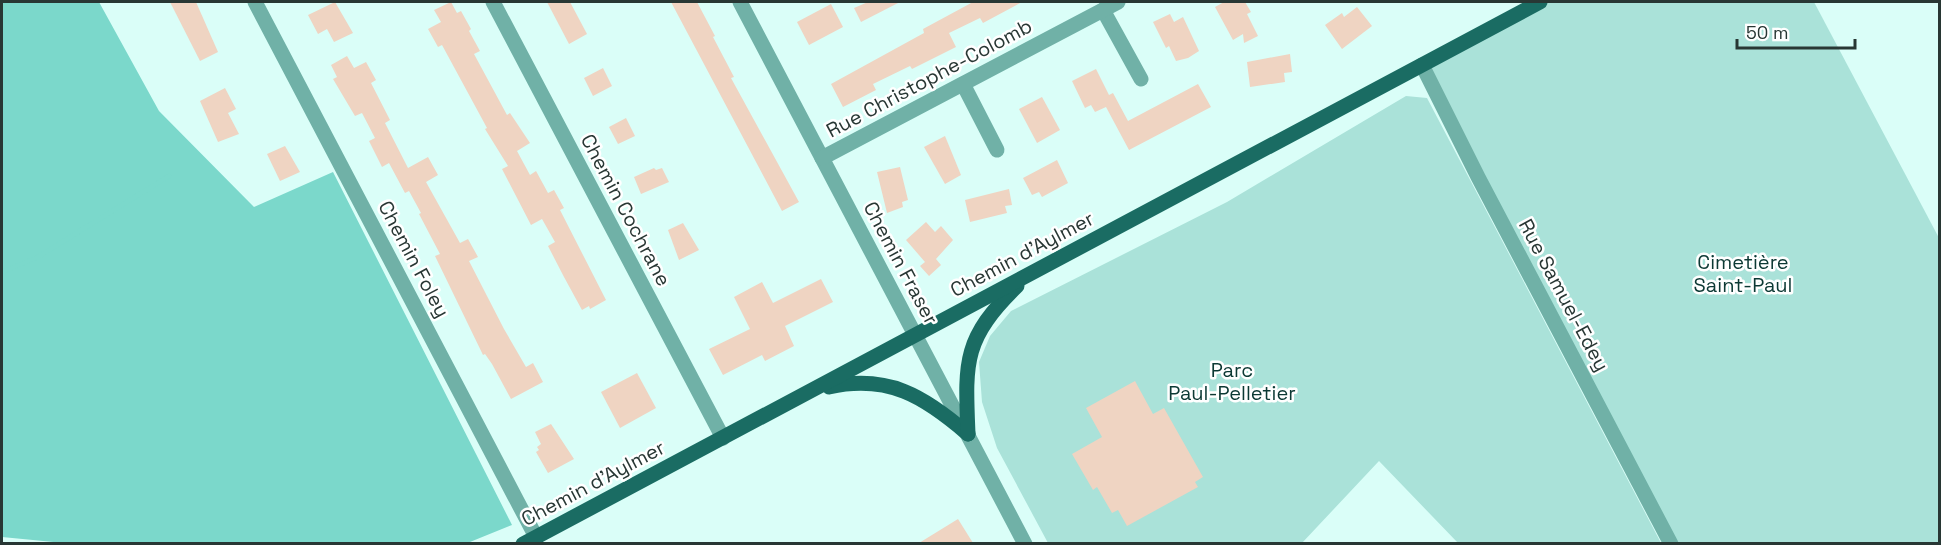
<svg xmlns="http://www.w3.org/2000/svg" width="1941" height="545" font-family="'Space Grotesk',sans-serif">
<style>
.green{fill:#aae2d9}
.forest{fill:#7bd8cb}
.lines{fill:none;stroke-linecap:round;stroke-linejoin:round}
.stream{stroke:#7bd8cb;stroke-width:4.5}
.building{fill:#efd4c2}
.minor{stroke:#70b1a7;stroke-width:15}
.major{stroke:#1a6c63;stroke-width:15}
.labels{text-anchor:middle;stroke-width:5;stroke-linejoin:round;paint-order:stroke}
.street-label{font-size:20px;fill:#283734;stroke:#fff}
.park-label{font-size:20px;fill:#0c3934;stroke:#fff}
</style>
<rect width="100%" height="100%" fill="#dafef8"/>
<g class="green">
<path d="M1540,2H1814L1939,238V543H1671L1422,65Z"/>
<path d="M1406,96L1427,98L1661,543H1458L1379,461L1302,543H1048L997,448L982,402L979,362L990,336L1011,311L1227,202Z"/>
</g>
<path class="forest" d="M2,2H99L159,111L254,207L333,172L512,525L465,544H74L2,537Z"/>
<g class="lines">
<path class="stream" d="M2,272L38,257L169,176"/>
</g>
<g class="building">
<path d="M170,2H196L218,52L200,61Z"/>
<path d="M335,2L353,33L334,42L327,29L318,34L308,15Z"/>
<path d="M451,2L457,13L461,11L471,29L469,31L480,51L474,54L507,115L510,113L530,143L517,151L530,175L536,171L548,193L554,190L564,208L560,210L606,300L590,309L589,306L582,310L564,277L548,246L555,242L542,219L531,225L502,169L508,166L485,129L487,128L442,45L438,47L428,29L441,22L434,10Z"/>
<path d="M547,2H570L587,34L569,44Z"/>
<path d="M671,2H697L715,36L713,37L734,77L731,78L799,202L782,211Z"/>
<path d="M868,2H900L861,22L854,8Z"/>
<path d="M973,2H1022L983,23L980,18L949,33L956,47L912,69L910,66L873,84L876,90L843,107L831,84L924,33L923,29Z"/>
<path d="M1224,2H1245L1251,12L1247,14L1258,36L1244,43L1243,34L1233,40L1215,7Z"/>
<path d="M831,4L843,27L809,45L797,22Z"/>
<path d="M1357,7L1372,26L1342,49L1325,25L1342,13L1344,17Z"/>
<path d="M1170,14L1174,22L1183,17L1199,51L1188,58L1176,61L1169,46L1166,48L1153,22Z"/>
<path d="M1290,54L1292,72L1284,73L1285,82L1250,87L1247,62Z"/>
<path d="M347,56L354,68L366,62L376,80L371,83L390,120L385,123L408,168L428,157L438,175L426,182L460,243L468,239L478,257L469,261L504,329L526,367L533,363L543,382L511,399L492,364L485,354L483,355L435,256L440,254L419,214L421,213L409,191L405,193L389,163L382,167L369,141L375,138L362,113L355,116L333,79L337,77L331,65Z"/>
<path d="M603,68L612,86L593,96L584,78Z"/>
<path d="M1096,69L1109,95L1113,93L1128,121L1198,84L1211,107L1129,150L1106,107L1095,112L1091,105L1085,108L1072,81Z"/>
<path d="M225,88L236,109L228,113L239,134L218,142L200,101Z"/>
<path d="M1042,97L1060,130L1037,143L1019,109Z"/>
<path d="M626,118L635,136L618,144L609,127Z"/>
<path d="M945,136L961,175L945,184L924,147Z"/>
<path d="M285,146L300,172L280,181L267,154Z"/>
<path d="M1057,160L1068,183L1042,197L1039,192L1032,195L1023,178Z"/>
<path d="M900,167L908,200L902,202L903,207L887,213L877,172Z"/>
<path d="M654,168L656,170L662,168L669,182L641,194L634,177Z"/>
<path d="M1009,189L1012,205L1005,206L1007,213L970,222L965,200Z"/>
<path d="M926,222L935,232L941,226L953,240L936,259L941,265L929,276L920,266L925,262L906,240Z"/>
<path d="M683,223L699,250L679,260L668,230Z"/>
<path d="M821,279L833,302L785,326L794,346L765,361L762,355L723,375L709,349L750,329L734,297L762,282L773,303Z"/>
<path d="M637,373L656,408L620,428L601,392Z"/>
<path d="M1135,381L1153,414L1164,408L1203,477L1195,482L1198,487L1127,526L1118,510L1112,513L1097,487L1093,490L1072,454L1102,437L1086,408Z"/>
<path d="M551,424L574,459L548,473L536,452L539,450L537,447L541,444L535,432Z"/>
<path d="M958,519L973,543H919Z"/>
</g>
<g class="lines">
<g class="minor">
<path d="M255,2L536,537"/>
<path d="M493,2L723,438"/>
<path d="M740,2L1025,544"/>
<path d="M1103,10L1141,79"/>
<path d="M1422,65L1478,177L1671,544"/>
<path d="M963,84L997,150"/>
<path d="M822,158L1118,2"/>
</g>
<g class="major">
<path d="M829,387C888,374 924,396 968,434"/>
<path d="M968,434C965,361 963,339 1017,286"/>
<path d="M523,544L1540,2"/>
</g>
</g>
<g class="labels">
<g class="street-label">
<text transform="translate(929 78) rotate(-28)" y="7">Rue Christophe-Colomb</text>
<text transform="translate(626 210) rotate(62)" y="7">Chemin Cochrane</text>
<text transform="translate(1022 254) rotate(-28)" y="7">Chemin d'Aylmer</text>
<text transform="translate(414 259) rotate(62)" y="7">Chemin Foley</text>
<text transform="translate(901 263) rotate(62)" y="7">Chemin Fraser</text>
<text transform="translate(1564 295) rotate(62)" y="7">Rue Samuel-Edey</text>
<text transform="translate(593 483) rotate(-28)" y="7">Chemin d'Aylmer</text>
</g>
<g class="park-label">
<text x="1743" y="269">Cimetière<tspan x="1743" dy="23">Saint-Paul</tspan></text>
<text x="1232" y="377">Parc<tspan x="1232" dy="23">Paul-Pelletier</tspan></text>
</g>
</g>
<rect width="1941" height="545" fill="none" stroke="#283734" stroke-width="6"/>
<path d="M1737 39v9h118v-9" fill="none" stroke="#283734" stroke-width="3"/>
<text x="1746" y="39" font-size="18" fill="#283734" stroke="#ffffff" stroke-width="4.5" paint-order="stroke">50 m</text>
</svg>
